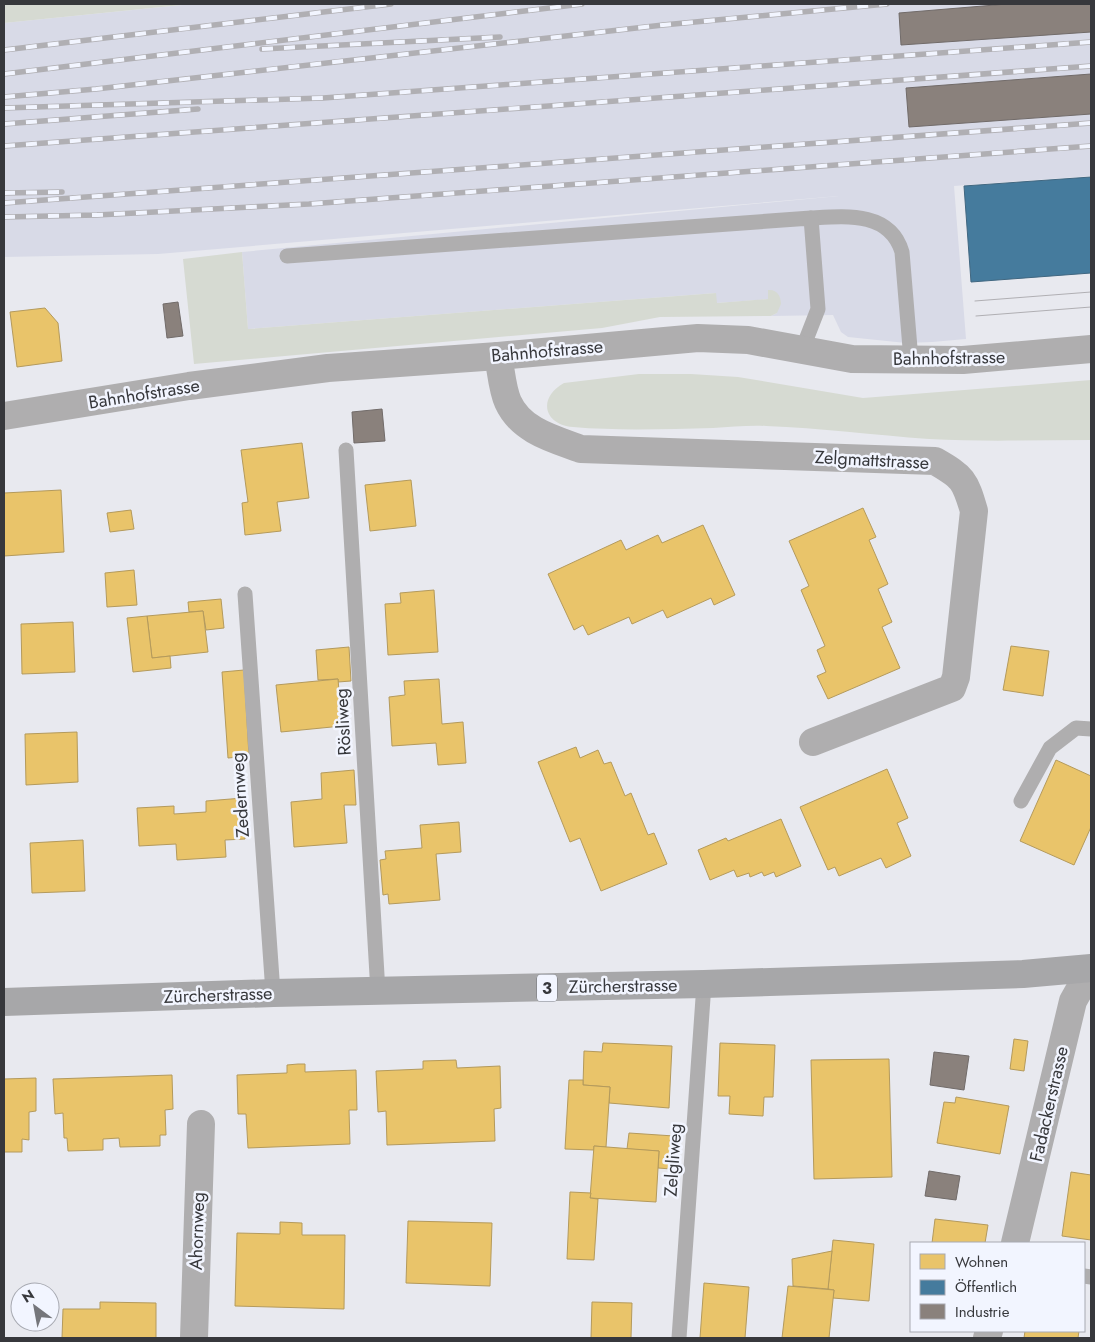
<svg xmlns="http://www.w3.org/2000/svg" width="1095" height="1342" font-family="Jost,sans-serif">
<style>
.built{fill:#d8dae7}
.green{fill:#d6dad2}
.homes{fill:#e9c46a;stroke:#b49a5c}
.public{fill:#457b9d;stroke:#416780}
.industry{fill:#8a817c;stroke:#716b69}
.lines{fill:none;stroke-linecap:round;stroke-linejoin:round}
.service{stroke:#afaeaf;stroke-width:15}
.minor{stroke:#afaeaf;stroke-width:28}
.primary{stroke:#a7a7a9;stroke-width:28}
.tram{stroke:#b0afb3;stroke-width:1}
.rail-casing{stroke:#b0afb3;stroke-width:5.5}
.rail{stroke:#f2f5ff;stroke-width:4;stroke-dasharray:11;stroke-linecap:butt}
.labels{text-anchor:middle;stroke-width:5;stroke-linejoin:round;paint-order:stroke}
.shield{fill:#f2f5ff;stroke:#6f7176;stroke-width:1}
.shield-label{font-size:16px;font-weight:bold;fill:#37383c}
.street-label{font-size:18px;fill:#37383c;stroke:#f2f5ff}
</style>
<rect width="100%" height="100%" fill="#e8e9ef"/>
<path class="built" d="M192,4H1091V176L954,186L966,339L932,342L906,343L848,337L841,332L833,315L771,316L777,313L768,290L769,299L716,303V293L248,329L242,252L839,196L158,254L4,257V23Z"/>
<g class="green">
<path d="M4,4H191L4,23Z"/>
<path d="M242,252L248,329L716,293L717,303L768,299V290C777,289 781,296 781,304L777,313L771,316L660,317L602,328L194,364L183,259Z"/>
<path d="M639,374H691L738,377L863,398L1091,380V440C1037,440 983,442 929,439C874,435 820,428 766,426C749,425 731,427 713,428C668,429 618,431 573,427C544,425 537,398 564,383Z"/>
</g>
<g class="homes">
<path d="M45,308L58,323L62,361L17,367L10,312Z"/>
<path d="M302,443L309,498L277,502L281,531L245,535L242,503L248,502L241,450Z"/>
<path d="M411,480L416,526L370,531L365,485Z"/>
<path d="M61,490L64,552L4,556V493Z"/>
<path d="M863,508L876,537L869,540L888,584L878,589L892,622L882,627L900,668L828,699L817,676L826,672L817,650L825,646L801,590L809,586L789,541Z"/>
<path d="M131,510L134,529L110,532L107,513Z"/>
<path d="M703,525L735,595L714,605L711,598L667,618L663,610L632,624L629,617L588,635L583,625L574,630L548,574L621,540L626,550L658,535L662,543Z"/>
<path d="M134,570L137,605L107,607L105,573Z"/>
<path d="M434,590L438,652L388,655L385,604L401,603L400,593Z"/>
<path d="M221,599L224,628L206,630L203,611L189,612L188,602Z"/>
<path d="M203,611L208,652L152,658L147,616Z"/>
<path d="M147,616L152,658L170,656L171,668L133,672L127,618Z"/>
<path d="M73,622L75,672L22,674L21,624Z"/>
<path d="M1011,646L1049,651L1043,696L1003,690Z"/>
<path d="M349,647L351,681L338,682V679L318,680L316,650Z"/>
<path d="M244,670L249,756L228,758L222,672Z"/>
<path d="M338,679L342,726L281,732L276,685Z"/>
<path d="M439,679L442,724L463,722L466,763L438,765L436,743L392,746L389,697L405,695L404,681Z"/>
<path d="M77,732L78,782L26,785L25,734Z"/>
<path d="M576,747L580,758L598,750L604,764L611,762L625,796L631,793L648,835L654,833L667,864L601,891L580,838L570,842L538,762Z"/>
<path d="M1056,760L1091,776V827L1074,865L1020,841Z"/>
<path d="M887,769L908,818L897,823L911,856L886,868L881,858L839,876L835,867L828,870L800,807Z"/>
<path d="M354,770L356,805H344L347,843L294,847L291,802L322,799L321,773Z"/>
<path d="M243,798L245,839L225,840L226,857L177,860L176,844L139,846L137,808L174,806V814L206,812V801Z"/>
<path d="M781,819L801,866L776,877L774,872L764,876L762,872L750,877L749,873L737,877L734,870L710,880L698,850L726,838L728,841Z"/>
<path d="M459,822L461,852L436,854L440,900L389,904L388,894L383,895L380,860L386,859L385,851L422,848L420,825Z"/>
<path d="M83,840L85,891L32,893L30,843Z"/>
<path d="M1014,1039L1028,1041L1024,1071L1010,1069Z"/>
<path d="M603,1043L672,1046L669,1108L609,1103L610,1087L583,1085L584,1051L602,1052Z"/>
<path d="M720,1043L775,1045L773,1097H764L763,1116L729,1114L730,1096H718Z"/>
<path d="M889,1059L892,1177L814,1179L811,1060Z"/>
<path d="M456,1060L457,1068L500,1066L501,1108L494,1109L495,1141L387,1145L386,1111L378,1112L376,1071L423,1069V1061Z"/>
<path d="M298,1064H305V1072L356,1070L357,1110H349L350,1144L248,1148L246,1114H238L237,1075L287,1073V1065Z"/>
<path d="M172,1075L173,1109L165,1110L166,1135H160V1146L120,1147L119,1138L103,1139V1150L68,1151L67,1138H64L63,1113L55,1114L53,1079Z"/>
<path d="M36,1078V1111L29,1112V1140L22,1139V1152H4V1079Z"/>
<path d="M569,1080H583V1085L610,1087L606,1147L594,1146V1150L565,1149Z"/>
<path d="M956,1097L1009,1106L1000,1154L937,1143L944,1102L955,1103Z"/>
<path d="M629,1133L674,1136L671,1169L658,1168L659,1151L627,1149Z"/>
<path d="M594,1146L659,1151L656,1202L590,1198Z"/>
<path d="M1071,1172L1091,1175V1240L1062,1236Z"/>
<path d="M570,1192L591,1193L590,1198L598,1199L594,1260L567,1259Z"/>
<path d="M935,1219L988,1225L985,1243H932Z"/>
<path d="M408,1221L492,1223L490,1286L406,1283Z"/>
<path d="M280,1222L302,1223V1235H345L344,1309L235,1306L237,1233L280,1234Z"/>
<path d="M833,1240L874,1244L869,1301L833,1298L834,1290L828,1289Z"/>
<path d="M832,1251L828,1289L793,1286L792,1259Z"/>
<path d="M704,1283L749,1287L745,1338H700Z"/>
<path d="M788,1286L834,1290L829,1338H782Z"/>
<path d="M100,1302L156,1303V1338H62L63,1309H100Z"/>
<path d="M592,1302L632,1303L631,1338H591Z"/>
<path d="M1025,1331H1079L1078,1338H1024Z"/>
</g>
<path class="public" d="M1091,177V273L971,282L964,186Z"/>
<g class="industry">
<path d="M1007,4H1091V32L901,45L899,13Z"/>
<path d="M1091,74V114L909,127L906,88Z"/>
<path d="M178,302L183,336L167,338L163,304Z"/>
<path d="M382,409L385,441L354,443L352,412Z"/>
<path d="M934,1052L969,1056L964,1090L930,1085Z"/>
<path d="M929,1171L960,1176L956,1200L925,1196Z"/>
</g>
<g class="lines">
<g class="service">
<path d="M811,218C845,216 890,211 902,252L911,360"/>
<path d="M287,256L811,218L818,309L802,350"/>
<path d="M346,450L378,992"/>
<path d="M245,594L273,993"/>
<path d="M1021,801L1050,748L1076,728L1091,729"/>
<path d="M1084,1276L1091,1277"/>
<path d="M679,1338L704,984"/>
</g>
<g class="minor">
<path d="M498,356C501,369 502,389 508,402C521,431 554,439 581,449L935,461C963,477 965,480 974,511L956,677L952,688L813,742"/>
<path d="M4,416L189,386L328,368L498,356L698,338L748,340L852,359L963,360L1091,349"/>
<path d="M1015,1243L1073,1001L1091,969"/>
<path d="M194,1338L201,1124"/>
<path d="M987,1338L989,1331"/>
</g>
<path class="primary" d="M4,1002L273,993L704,984L1023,974L1091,968"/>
<g class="tram">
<path d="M975,301L1091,292"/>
<path d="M976,316L1091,307"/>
</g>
<defs>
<g id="rail">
<path d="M262,49L500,37"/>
<path d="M4,50L391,4"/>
<path d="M4,74L582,4"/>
<path d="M4,97L96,89L663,25L887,4"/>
<path d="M4,108L323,98L1091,42"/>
<path d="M4,124L198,109"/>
<path d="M4,146L1091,66"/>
<path d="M4,193L62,192"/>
<path d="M4,203L1091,123"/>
<path d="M4,217L97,215L309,204L1091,146"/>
</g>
</defs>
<use href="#rail" class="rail-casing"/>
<use href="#rail" class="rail"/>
</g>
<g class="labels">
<rect class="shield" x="537" y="974.5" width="20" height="27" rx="4"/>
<g class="shield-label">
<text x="547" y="994">3</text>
</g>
<g class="street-label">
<text transform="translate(547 351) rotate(-5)" y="6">Bahnhofstrasse</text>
<text transform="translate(949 358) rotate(-1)" y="6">Bahnhofstrasse</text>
<text transform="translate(144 394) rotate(-9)" y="6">Bahnhofstrasse</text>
<text transform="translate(872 460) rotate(3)" y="6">Zelgmattstrasse</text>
<text transform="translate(343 722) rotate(-93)" y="6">Rösliweg</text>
<text transform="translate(240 795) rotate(-94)" y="6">Zedernweg</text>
<text transform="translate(623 986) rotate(-1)" y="6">Zürcherstrasse</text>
<text transform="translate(218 995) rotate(-2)" y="6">Zürcherstrasse</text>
<text transform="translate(1049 1104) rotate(-77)" y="6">Fadackerstrasse</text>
<text transform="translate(673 1160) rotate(-86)" y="6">Zelgliweg</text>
<text transform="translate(197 1231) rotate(-88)" y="6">Ahornweg</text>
</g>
</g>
<rect width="1095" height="1342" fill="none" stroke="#37383c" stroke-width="10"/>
<rect x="910" y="1242" width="175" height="90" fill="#f2f5ff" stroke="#a7a9b1"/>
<rect x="920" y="1254" width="25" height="15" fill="#e9c46a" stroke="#a7a9b1"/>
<text x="955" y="1267" font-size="15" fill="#37383c">Wohnen</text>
<rect x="920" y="1280" width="25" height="15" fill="#457b9d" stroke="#a7a9b1"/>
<text x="955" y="1292" font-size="15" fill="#37383c">Öffentlich</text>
<rect x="920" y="1304" width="25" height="15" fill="#8a817c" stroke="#a7a9b1"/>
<text x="955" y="1317" font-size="15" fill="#37383c">Industrie</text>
<g transform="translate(35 1307) rotate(328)"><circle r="24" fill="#f2f5ff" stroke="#a7a9b1"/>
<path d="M0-4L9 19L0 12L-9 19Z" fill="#75767b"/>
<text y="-8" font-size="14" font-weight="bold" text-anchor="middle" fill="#37383c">N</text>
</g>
</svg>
